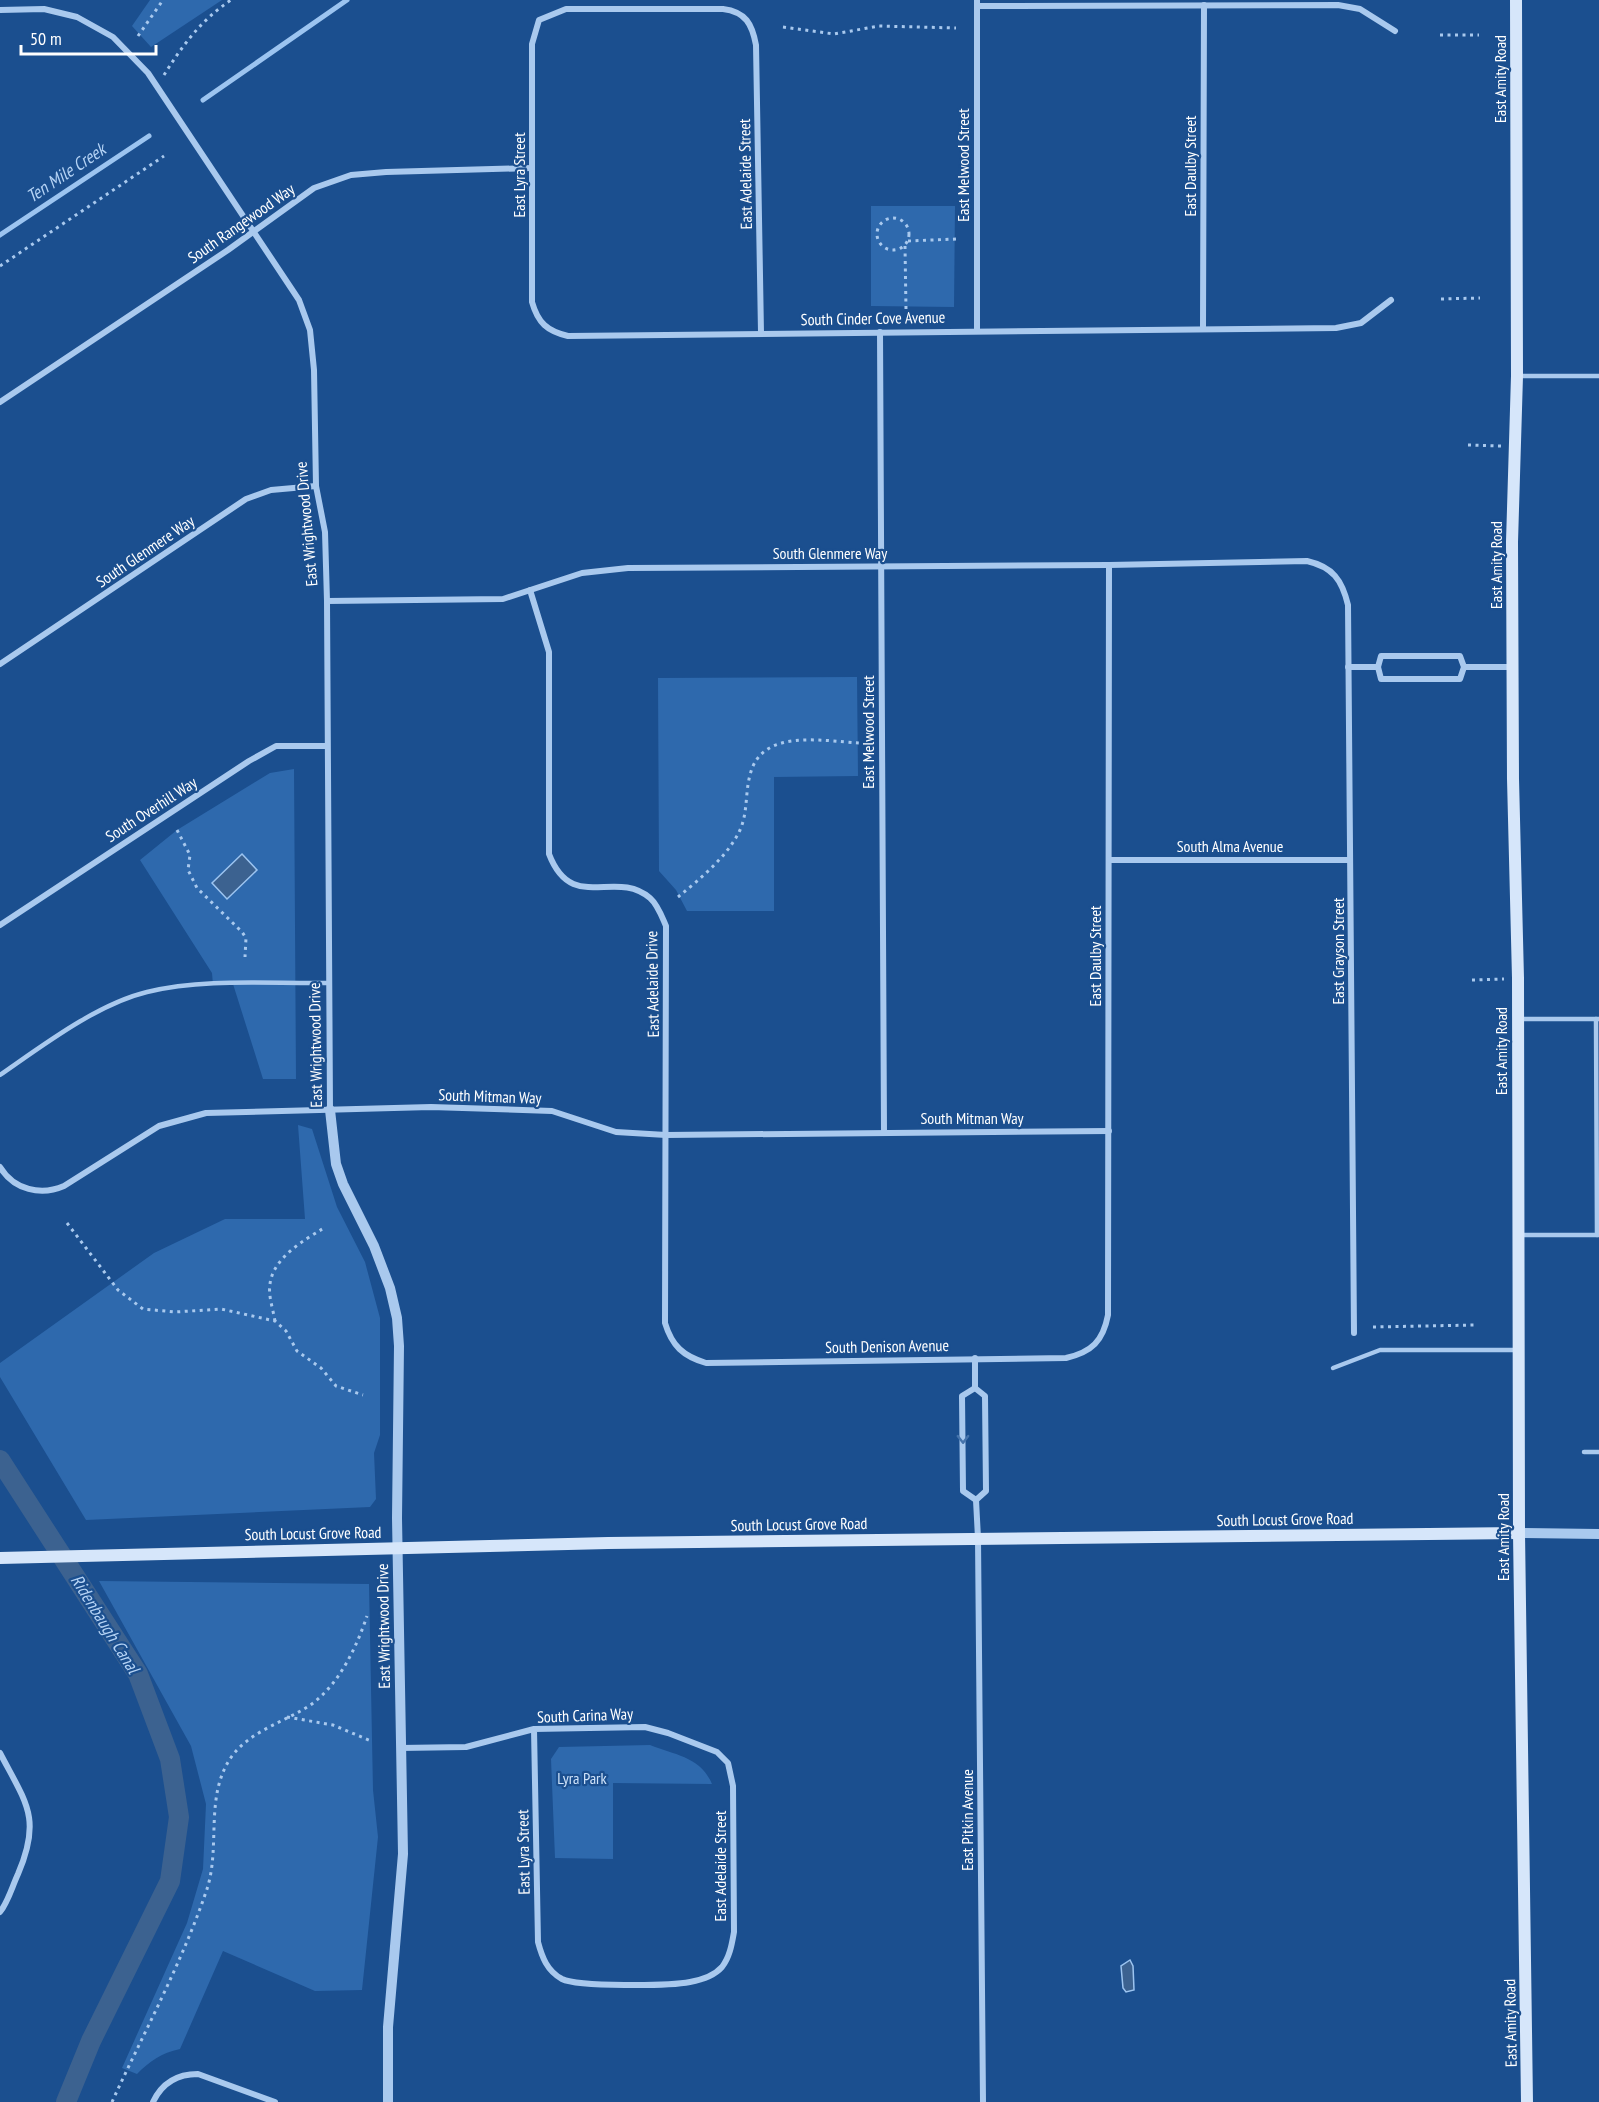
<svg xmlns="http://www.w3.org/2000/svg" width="1599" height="2102" font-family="'PT Sans Narrow',sans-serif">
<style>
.green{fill:#2e69ad}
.water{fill:#3c6290;stroke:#9cc4f0;stroke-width:1.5}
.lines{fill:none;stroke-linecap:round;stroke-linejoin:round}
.stream{stroke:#9cc4f0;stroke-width:5}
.canal{stroke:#3c6290;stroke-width:20}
.path{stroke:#a9c9ee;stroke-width:3;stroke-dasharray:3 4.5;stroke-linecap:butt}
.service{stroke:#a9c9ee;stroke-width:4.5}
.minor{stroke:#a9c9ee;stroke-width:6}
.tertiary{stroke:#a9c9ee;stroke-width:10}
.secondary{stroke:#d6e6fa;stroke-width:12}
.oneway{stroke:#4674ac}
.labels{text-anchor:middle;stroke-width:4.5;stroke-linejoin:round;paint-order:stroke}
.street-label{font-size:16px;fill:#fff;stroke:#1b4f8f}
.park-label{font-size:16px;fill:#cfe3fa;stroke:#1b4f8f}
.water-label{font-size:18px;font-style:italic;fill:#b5d3f5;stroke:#1b4f8f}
</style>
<rect width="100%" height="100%" fill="#1b4f8f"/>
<g class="green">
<path d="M150,0H222L151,47L132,26Z"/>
<path d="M871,206H955L954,307L871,306Z"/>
<path d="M857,677L858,776L774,777V911H687L676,890L659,871L658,678Z"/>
<path d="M294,769L296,1079H263L233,984L213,985L212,973L140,860L177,830L270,773Z"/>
<path d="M298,1125L312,1129L337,1207L365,1262L380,1318V1435L374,1453L376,1499L370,1507L86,1520L0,1377V1363L154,1253L225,1219H305Z"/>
<path d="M99,1581L369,1584L373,1790L378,1837L362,1990L315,1991L223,1951L180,2049C161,2053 150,2061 137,2074L122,2068L187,1923L203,1869L206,1804L191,1746Z"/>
<path d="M650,1745C675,1755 701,1757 712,1784L613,1783V1859L555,1858L551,1759L559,1747Z"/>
</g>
<g class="water">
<path d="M242,854L257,870L227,899L212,883Z"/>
<path d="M1130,1960L1133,1966L1134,1990L1126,1992L1123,1988L1121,1966Z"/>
</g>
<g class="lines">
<g class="stream">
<path d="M203,100L347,0"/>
<path d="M0,235L149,136"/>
</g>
<path class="canal" d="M0,1460L138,1674L170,1759L179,1817L170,1881L91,2041L66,2102"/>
<g class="path">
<path d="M783,27L834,34L879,26L956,28"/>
<path d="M1440,35H1479"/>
<path d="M138,36L163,0"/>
<path d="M164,75C182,46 201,20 231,0"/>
<circle cx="893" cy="234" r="16"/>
<path d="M908,241L956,239"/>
<path d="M905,246L906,310"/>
<path d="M0,266L164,156"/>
<path d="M1441,299L1480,298"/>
<path d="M1468,445L1502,446"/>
<path d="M177,830L190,855L188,870L197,888L242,932L246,938L245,957"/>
<path d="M678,897C700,879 728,856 740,830C748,812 745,793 750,775C761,728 822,741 859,743"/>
<path d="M1472,980L1504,979"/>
<path d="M67,1223L118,1290L143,1309L175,1312L221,1309L275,1321L286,1331L297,1351L321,1368L336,1386L363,1395"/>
<path d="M275,1321C273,1309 268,1295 270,1284C273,1258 304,1240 324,1228"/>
<path d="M1373,1327L1475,1325"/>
<path d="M287,1717L333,1725L371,1741"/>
<path d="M112,2102C144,2032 182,1963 207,1889C221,1846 204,1795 232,1756C249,1733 280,1723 304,1709C336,1691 356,1649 367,1616"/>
</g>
<g class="service">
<path d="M1520,376H1599"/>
<path d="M1521,1019H1599"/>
<path d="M1596,1019L1597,1235"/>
<path d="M0,1075C42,1046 97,1004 147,992C205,978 269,984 329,983"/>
<path d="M1521,1235H1599"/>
<path d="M1333,1368L1380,1350H1516"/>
<path d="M1584,1452H1599"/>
</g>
<g class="minor">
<path d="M977,6L1338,5L1360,9L1395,31"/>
<path d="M0,10L44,9L77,17L113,37L148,73L299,300L310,330L314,370L316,486L325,532L327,601L330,1110"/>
<path d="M1203,328L1204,5"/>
<path d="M977,330V0"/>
<path d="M880,332L884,1132"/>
<path d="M761,333L756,45C752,24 746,12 723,9H566L539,20L532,44V302C538,323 547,331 568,336L1336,328L1361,323L1391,300"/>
<path d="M0,402L228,250L314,188L351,175L386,172L532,168"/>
<path d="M530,590L549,652V854C572,914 615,868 650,898C658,905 662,917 666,926L665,1323C672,1346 683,1356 706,1363L1066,1358C1092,1352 1103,1341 1108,1315L1109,565"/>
<path d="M327,601L503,599L582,573L628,568L1109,565L1307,561C1333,567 1342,580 1348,605L1354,1333"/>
<path d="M1381,656H1460L1464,667L1460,679H1381L1378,667Z"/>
<path d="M0,664L246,499L271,490L316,486"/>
<path d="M1348,667H1378"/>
<path d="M1464,667H1513"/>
<path d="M1109,860H1350"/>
<path d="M0,925L249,761L276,746H327"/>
<path d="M0,1167C14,1190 41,1196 64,1186L159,1126L206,1113L431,1107L552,1111L616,1132L666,1135L1109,1131"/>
<path d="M975,1388L962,1396L963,1491L976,1500"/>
<path d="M975,1388L985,1396L986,1491L976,1500"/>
<path d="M975,1388V1358"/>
<path d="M976,1500L978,1538L983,2102"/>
<path d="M400,1748L466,1747L534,1729L645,1727L668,1733L717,1752L728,1763L733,1786L734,1932C732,1943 730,1957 722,1967C714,1976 701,1980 690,1982C670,1986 578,1987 562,1979C547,1971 542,1957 538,1942L534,1729"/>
<path d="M0,1753C26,1803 42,1818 18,1874C12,1887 8,1902 0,1912"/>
<path d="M153,2102C162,2083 177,2074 198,2074L275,2102"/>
</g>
<g class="tertiary">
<path d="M330,1110L336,1164L343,1184L374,1246L390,1288L397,1318L399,1346L397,1518L403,1854L388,2027V2102"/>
<path d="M1519,1533L1599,1534"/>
</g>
<g class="secondary">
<path d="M1516,0L1517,376L1512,542L1513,779L1518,978L1519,1533L1527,2102"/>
<path d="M0,1558L608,1543L1519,1533"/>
</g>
</g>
<defs><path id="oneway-chevron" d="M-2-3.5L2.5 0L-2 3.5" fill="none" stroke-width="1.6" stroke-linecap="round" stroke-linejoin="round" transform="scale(1.5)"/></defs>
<use class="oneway" href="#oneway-chevron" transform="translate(963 1439) rotate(89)"/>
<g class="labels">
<g class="street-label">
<text transform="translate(1500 79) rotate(-90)" y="6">East Amity Road</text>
<text transform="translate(963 165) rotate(-90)" y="6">East Melwood Street</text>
<text transform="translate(1190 166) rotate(-90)" y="6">East Daulby Street</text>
<text transform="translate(745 174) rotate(-91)" y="6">East Adelaide Street</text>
<text transform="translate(519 175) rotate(-90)" y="6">East Lyra Street</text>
<text transform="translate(241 223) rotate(-35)" y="6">South Rangewood Way</text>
<text transform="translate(873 318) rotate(-1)" y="6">South Cinder Cove Avenue</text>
<text transform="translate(306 524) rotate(-95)" y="6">East Wrightwood Drive</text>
<text transform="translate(145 551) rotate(-34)" y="6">South Glenmere Way</text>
<text x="830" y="559">South Glenmere Way</text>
<text transform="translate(1496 565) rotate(-90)" y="6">East Amity Road</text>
<text transform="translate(868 732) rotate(-90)" y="6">East Melwood Street</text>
<text transform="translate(151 809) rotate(-33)" y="6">South Overhill Way</text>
<text x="1230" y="852">South Alma Avenue</text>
<text transform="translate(1338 951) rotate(-90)" y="6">East Grayson Street</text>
<text transform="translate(1095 956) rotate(-90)" y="6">East Daulby Street</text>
<text transform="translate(652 984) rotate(-91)" y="6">East Adelaide Drive</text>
<text transform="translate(315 1045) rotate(-91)" y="6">East Wrightwood Drive</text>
<text transform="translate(1501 1051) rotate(-90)" y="6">East Amity Road</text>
<text transform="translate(490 1096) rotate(2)" y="6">South Mitman Way</text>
<text x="972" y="1124">South Mitman Way</text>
<text transform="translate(887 1346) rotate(-1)" y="6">South Denison Avenue</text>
<text transform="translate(1285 1519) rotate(-1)" y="6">South Locust Grove Road</text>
<text transform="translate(799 1524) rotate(-1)" y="6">South Locust Grove Road</text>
<text transform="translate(313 1533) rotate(-1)" y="6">South Locust Grove Road</text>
<text transform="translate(1503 1537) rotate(-90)" y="6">East Amity Road</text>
<text transform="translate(383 1626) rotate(-91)" y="6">East Wrightwood Drive</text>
<text transform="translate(585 1715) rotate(-2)" y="6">South Carina Way</text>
<text transform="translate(967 1820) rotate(-90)" y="6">East Pitkin Avenue</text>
<text transform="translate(523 1852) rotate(-91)" y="6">East Lyra Street</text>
<text transform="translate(720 1866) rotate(-90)" y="6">East Adelaide Street</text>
<text transform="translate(1510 2023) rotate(-91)" y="6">East Amity Road</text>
</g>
<g class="park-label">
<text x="582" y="1784">Lyra Park</text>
</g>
<g class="water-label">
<text transform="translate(66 173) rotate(-34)" y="6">Ten Mile Creek</text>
<text transform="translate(105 1624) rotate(58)" y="6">Ridenbaugh Canal</text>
</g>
</g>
<path d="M21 45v9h135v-9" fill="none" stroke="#ffffff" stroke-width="3"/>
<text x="30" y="45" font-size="18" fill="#ffffff" stroke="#1b4f8f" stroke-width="4.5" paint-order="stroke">50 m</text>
</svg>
